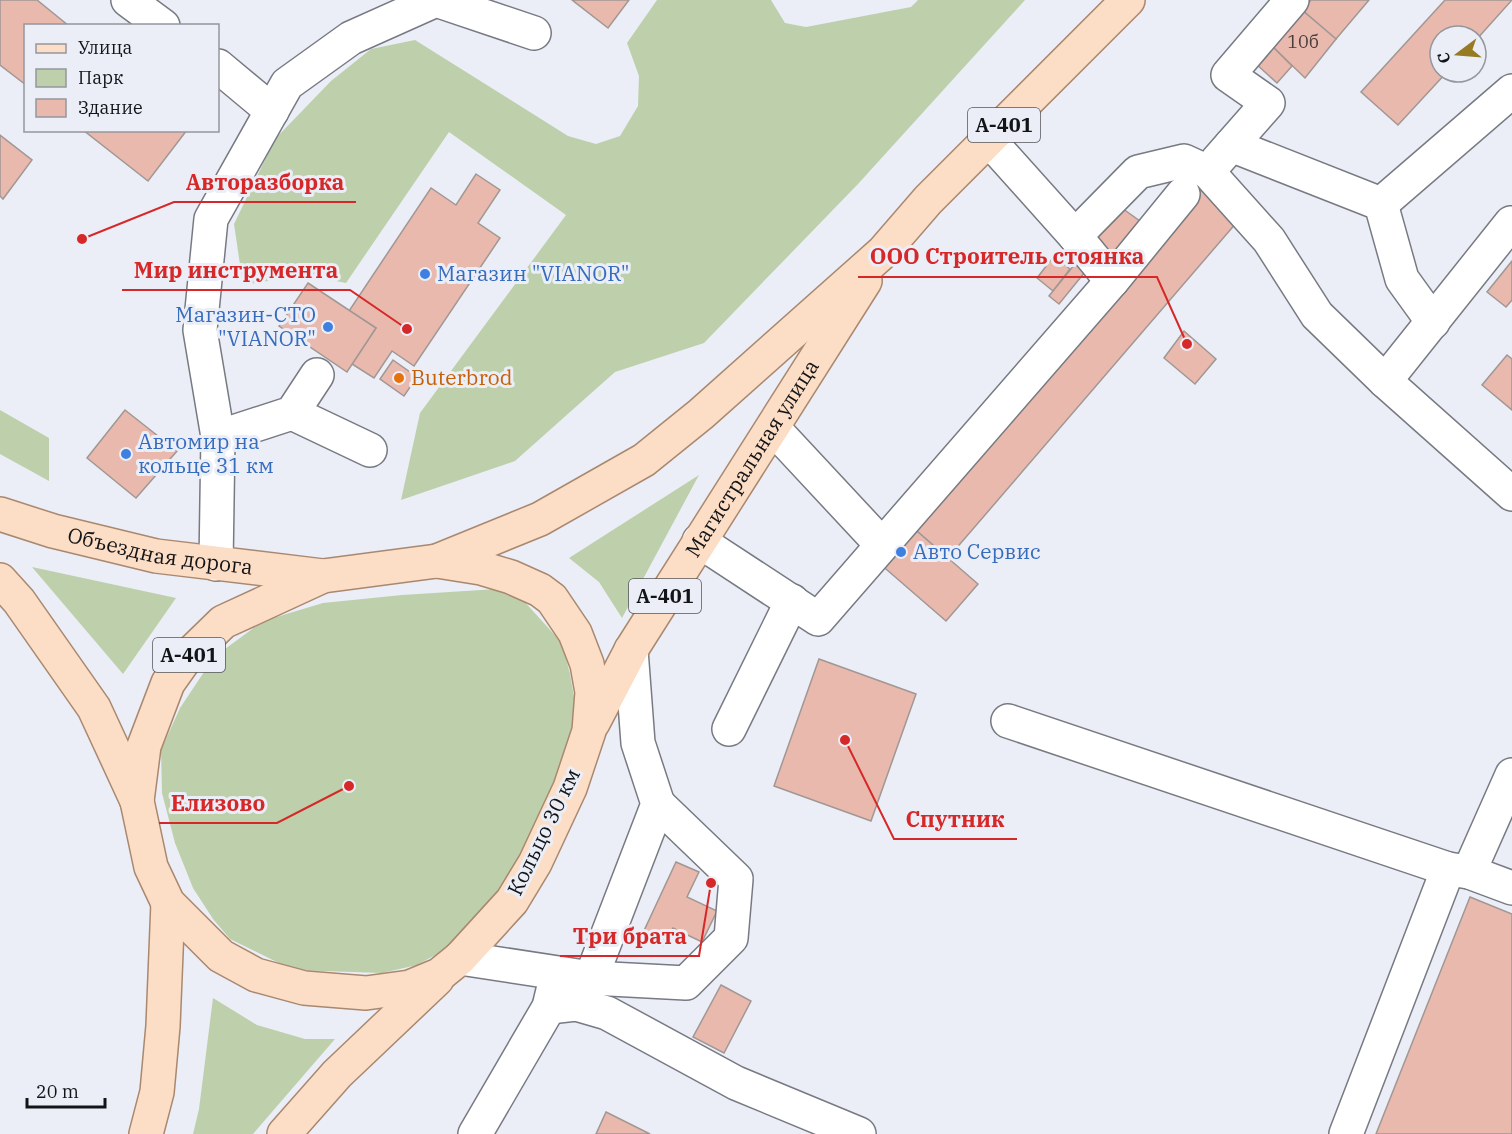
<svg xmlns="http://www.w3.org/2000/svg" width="1512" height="1134" font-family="'IBM Plex Serif',serif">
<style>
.green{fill:#bdd0ab}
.building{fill:#e8b9ac;stroke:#a19794;stroke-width:1.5}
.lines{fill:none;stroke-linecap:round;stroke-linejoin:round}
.minor-casing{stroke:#777a82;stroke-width:36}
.major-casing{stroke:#a9886f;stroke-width:36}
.minor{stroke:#fff;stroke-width:33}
.major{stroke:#fcddc5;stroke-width:33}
.shop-dot{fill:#3f7fe0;stroke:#ebeef7;stroke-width:2}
.food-dot{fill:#e8710a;stroke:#ebeef7;stroke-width:2}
.labels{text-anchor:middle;stroke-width:6;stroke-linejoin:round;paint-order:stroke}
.number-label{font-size:18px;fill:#483d3c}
.shield{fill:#ebeef7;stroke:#54555a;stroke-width:1.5}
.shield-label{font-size:20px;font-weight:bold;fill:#131417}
.shop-label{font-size:21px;fill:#366cbe;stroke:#ebeef7;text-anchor:start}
.food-label{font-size:21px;fill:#c56008;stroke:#ebeef7;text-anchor:start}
.street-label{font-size:21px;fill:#131417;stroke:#ebeef7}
.leader{fill:none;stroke:#d62828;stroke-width:2}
.callout-dot{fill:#d62828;stroke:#ebeef7;stroke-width:2}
.callout-label{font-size:22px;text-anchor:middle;font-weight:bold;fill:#d62828;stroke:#ebeef7;stroke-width:6;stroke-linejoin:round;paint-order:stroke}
</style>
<rect width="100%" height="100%" fill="#ebeef7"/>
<g class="green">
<path d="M657,0H771L785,23L806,27L911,7L918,0H1025L858,184L704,343L615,372L515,461L401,500L420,413L566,215L449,132L346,283L306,275L243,285L234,224L275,139L331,81L371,49L415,40L568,136L596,144L620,136L638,106L639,76L627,43Z"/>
<path d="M0,410L49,438V481L0,454Z"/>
<path d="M699,475L622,618L599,582L569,558Z"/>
<path d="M32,567L176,598L123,674Z"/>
<path d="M497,589L522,599L562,643L570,674L576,709L558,782L535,836L494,903L448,948L417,965L382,973L293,970L230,939L213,919L193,888L175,843L162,793L161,750L180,708L214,657L263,621L323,603L402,595Z"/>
<path d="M213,998L257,1025L305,1039H335L253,1134H193L199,1109Z"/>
</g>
<g class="building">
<path d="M0,0H37L69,26H26V85L0,65Z"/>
<path d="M572,0H629L608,28Z"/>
<path d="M1311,0H1369L1336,39L1302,10Z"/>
<path d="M1445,0H1512L1476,40V36H1440V72H1447L1398,125L1361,92Z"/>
<path d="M1302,10L1336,39L1305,78L1271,45Z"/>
<path d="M1271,45L1292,66L1277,83L1255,63Z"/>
<path d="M83,130H187L148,181Z"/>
<path d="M0,135L32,160L3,199L0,196Z"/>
<path d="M476,174L500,190L478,223L500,238L414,366L392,351L374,378L352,364L376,328L349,311L431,188L456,205Z"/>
<path d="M1201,190L1237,222L948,558L911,526Z"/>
<path d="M1119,206L1144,224L1117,261L1092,242Z"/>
<path d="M1054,256L1070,269L1053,291L1037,278Z"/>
<path d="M1079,259L1089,267L1059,304L1049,296Z"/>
<path d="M1512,261V300L1506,307L1487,292Z"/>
<path d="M308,283L376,328L347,372L279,326Z"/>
<path d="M1184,331L1216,359L1195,384L1164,358Z"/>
<path d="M1507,355L1512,359V410L1482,385Z"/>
<path d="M393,360L417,377L404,396L380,379Z"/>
<path d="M125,410L177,451L136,498L87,458Z"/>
<path d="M911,526L978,584L946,621L879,563Z"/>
<path d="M819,659L916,694L871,821L774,786Z"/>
<path d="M676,862L699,872L687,897L717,911L702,942L673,928L664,946L642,935Z"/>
<path d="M1470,897L1512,914V1134H1376Z"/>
<path d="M721,985L751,1001L724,1053L693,1037Z"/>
<path d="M606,1112L650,1134H596Z"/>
</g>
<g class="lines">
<defs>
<g id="minor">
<path d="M128,0L163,26"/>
<path d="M218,66L272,111"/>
<path d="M989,140L1075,236L1112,281"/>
<path d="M1231,145L1381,204L1402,279L1433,322"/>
<path d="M1217,161L1268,103L1228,75L1292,0"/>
<path d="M1381,204L1512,91"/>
<path d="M1075,236L1138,172L1184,161L1208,172L1269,240L1317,315L1385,381L1512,494"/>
<path d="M1385,381L1511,223"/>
<path d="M292,413L370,450"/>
<path d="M773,428L882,545"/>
<path d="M218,437L292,413L317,375"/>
<path d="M699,541L818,619L1112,281L1183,194"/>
<path d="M216,564L218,437L200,330L211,219L287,84L351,38L436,0L534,33"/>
<path d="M1008,721L1448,869L1469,872"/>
<path d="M729,729L792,601"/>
<path d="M1512,775L1469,872L1512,888"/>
<path d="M460,958L591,978L658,804L638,743L631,650"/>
<path d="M591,978L686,983L731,938L736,879L658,804"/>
<path d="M549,1007L576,1004L607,1013L736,1083L859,1134"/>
<path d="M475,1134L549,1007L554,986"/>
<path d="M1346,1134L1448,869"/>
</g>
<g id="major">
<path id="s1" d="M0,514L53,531L156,556L323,576"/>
<path d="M437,561L481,568L511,577L540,590L552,599L575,633L587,664L592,692L589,731L570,788L535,863L512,901L460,958L439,975L410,987L366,993L304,988L256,975L221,956L168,903L151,867L137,801L144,746L168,683L185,659L223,622L323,576Z"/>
<path d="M437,561L540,519L644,460L701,414L883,252L928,200L1128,0"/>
<path d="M0,580L19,601L94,708L137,801"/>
<path id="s2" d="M593,723L631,650L865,281"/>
<path d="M146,1134L157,1092L163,1026L168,903"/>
<path d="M284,1134L337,1074L437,979"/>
</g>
</defs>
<use href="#minor" class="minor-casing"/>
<use href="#major" class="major-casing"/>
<use href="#minor" class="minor"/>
<use href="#major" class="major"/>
</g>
<g class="shop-dot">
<circle cx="425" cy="274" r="6"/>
<circle cx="328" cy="327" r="6"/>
<circle cx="126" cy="454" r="6"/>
<circle cx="901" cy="552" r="6"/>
</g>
<circle class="food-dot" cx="399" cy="378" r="6"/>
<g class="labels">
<g class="number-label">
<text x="1303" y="48">10б</text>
</g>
<g class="shield">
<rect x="968" y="108" width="72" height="34" rx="4.5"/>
<rect x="629" y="579" width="72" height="34" rx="4.5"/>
<rect x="153" y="638" width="72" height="34" rx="4.5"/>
</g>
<g class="shield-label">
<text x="1004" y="132">А-401</text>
<text x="665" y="603">А-401</text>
<text x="189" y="662">А-401</text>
</g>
<g class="shop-label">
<text x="437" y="281">Магазин "VIANOR"</text>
<text x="316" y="322" text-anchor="end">Магазин-СТО<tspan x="316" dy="24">"VIANOR"</tspan></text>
<text x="138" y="449">Автомир на<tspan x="138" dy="24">кольце 31 км</tspan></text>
<text x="913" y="559">Авто Сервис</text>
</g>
<g class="food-label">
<text x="411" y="385">Buterbrod</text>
</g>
<g class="street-label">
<text dy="7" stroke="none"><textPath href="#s2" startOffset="309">Магистральная улица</textPath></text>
<text dy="7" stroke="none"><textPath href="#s1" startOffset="165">Объездная дорога</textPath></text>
<text transform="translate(544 832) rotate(-64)" y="7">Кольцо 30 км</text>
</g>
</g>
<path class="leader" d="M82 239L174 202H356M1187 344L1157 277H858M407 329L350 290H122M349 786L277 823H159M845 740L894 839H1017M711 883L699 956H560"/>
<g class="callout-dot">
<circle cx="82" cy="239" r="6"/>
<circle cx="1187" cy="344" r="6"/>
<circle cx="407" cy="329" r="6"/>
<circle cx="349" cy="786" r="6"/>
<circle cx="845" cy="740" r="6"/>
<circle cx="711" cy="883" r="6"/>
</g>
<g class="callout-label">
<text x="265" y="190">Авторазборка</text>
<text x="1007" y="264">ООО Строитель стоянка</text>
<text x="236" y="278">Мир инструмента</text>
<text x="218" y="811">Елизово</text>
<text x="955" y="827">Спутник</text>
<text x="630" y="944">Три брата</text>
</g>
<rect x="24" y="24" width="195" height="108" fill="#ebeef7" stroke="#95979d" stroke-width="1.5"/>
<rect x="36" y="44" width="30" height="9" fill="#fcddc5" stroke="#95979d" stroke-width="1.5"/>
<text x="78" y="54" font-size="18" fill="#131417">Улица</text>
<rect x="36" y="69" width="30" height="18" fill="#bdd0ab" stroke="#95979d" stroke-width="1.5"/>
<text x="78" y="84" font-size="18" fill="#131417">Парк</text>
<rect x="36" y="99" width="30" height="18" fill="#e8b9ac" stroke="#95979d" stroke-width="1.5"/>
<text x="78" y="114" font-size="18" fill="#131417">Здание</text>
<g transform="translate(1458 54) rotate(254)"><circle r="28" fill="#ebeef7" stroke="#95979d" stroke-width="1.5"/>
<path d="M0-4.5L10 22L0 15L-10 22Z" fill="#977b23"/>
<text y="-9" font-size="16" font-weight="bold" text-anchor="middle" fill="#131417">С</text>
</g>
<path d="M27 1098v9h78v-9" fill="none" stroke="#131417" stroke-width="3"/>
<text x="36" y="1098" font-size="18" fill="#131417" stroke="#ebeef7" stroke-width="4.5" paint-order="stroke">20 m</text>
</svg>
